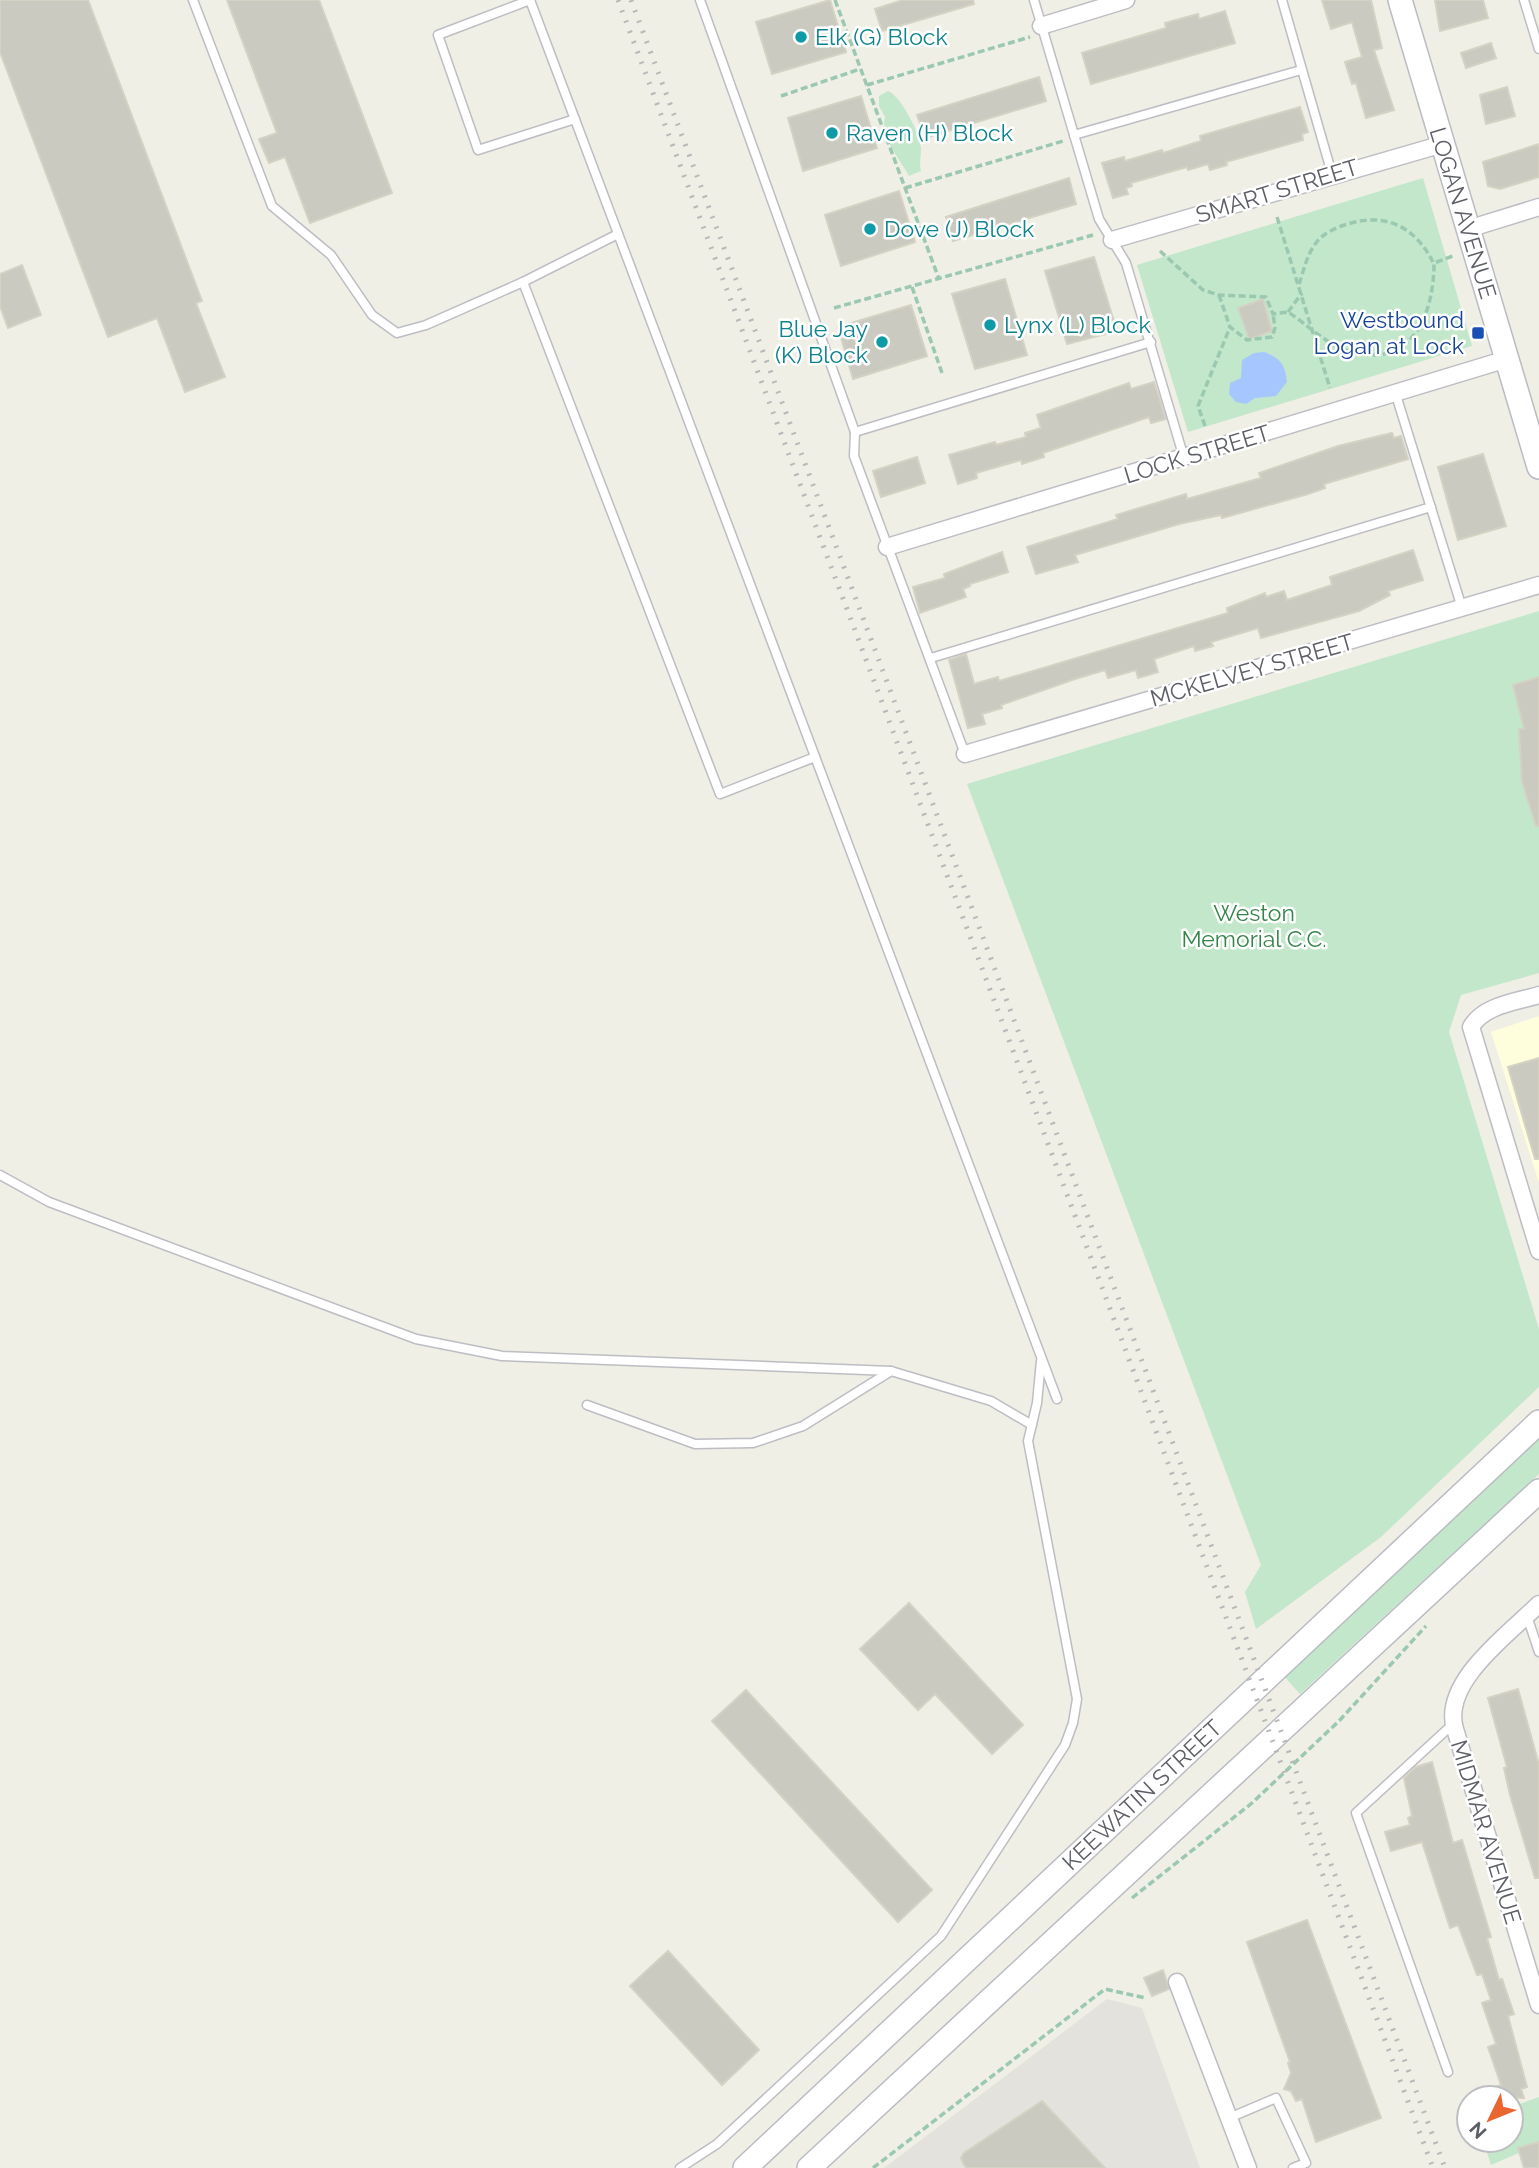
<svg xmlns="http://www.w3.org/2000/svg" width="1539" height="2168" font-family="Raleway,sans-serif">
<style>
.commercial{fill:#fefddc}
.industrial{fill:#e3e2dd}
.green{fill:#c2e7ca}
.water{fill:#a6c6ff}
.building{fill:#cacac1;stroke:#d4d2c3;stroke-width:2}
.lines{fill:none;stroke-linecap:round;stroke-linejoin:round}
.service-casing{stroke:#bdbdc4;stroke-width:11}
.minor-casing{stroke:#bdbdc4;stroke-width:19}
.secondary-casing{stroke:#bbbcc3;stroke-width:26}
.path{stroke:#9bc8b1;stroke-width:3.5;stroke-dasharray:7 3.5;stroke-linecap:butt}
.service{stroke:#fff;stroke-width:8}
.minor{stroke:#fff;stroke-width:16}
.secondary{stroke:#fff;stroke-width:23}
.rail{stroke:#b8b8b9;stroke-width:5;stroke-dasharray:2 9;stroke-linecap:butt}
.culture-dot{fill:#0f9aa8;stroke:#fff;stroke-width:2.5}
.transit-dot{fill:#1a4fb4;stroke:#fff;stroke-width:2.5}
.labels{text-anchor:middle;stroke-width:5;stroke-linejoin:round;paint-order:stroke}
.culture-label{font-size:23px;fill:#0d838f;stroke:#fff;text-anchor:start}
.street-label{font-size:23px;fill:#5d5f66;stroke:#fff}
.transit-label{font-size:23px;fill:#164399;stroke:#fff;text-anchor:end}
.park-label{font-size:23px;fill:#358549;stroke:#fff}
</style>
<rect width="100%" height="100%" fill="#efefe5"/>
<path class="commercial" d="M1539,1016V1183L1491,1032Z"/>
<path class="industrial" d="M1107,1999L1142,2008L1200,2168H884Z"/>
<g class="green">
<path d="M888,91C901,96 921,135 921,149C921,158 919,162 921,171L909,176C900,159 880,137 885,117L879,106V96Z"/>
<path d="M1423,178L1472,346L1188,432L1137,265Z"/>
<path d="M1539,611V973L1461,995L1449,1032L1539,1329V1387L1381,1537L1256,1629L1245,1592L1261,1565L967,784Z"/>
<path d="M1539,1435V1474L1300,1694L1283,1675Z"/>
<path d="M1539,2097V2144L1491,2165L1483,2140H1511V2107Z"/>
</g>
<path class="water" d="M1264,352C1281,358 1285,365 1287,382L1276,396L1255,398L1246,404L1236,402L1229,394L1230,383L1241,378L1242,360L1254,353Z"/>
<g class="building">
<path d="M0,0H88L202,301L196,303L225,377L185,392L157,318L108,337L0,52Z"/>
<path d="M227,0H319L392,193L310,223L285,157L269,163L259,139L277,133Z"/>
<path d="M830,0L846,52L772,74L756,22Z"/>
<path d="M903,0H973L974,4L882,31L875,9Z"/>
<path d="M1322,0H1371L1382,48L1374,50L1394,110L1366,118L1356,83L1352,84L1345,62L1362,57L1352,22L1331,29Z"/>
<path d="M1435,0H1483L1488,18L1440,31Z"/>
<path d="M1225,11L1235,43L1091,84L1082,53L1166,28L1165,23L1198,14L1199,19Z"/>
<path d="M1491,43L1496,58L1466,68L1461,53Z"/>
<path d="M1039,77L1046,101L925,138L917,115Z"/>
<path d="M1507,87L1515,116L1486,124L1480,95Z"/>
<path d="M861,96L877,148L803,171L788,118Z"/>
<path d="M1300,107L1308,132L1302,134L1303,140L1226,162L1227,165L1210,170L1208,164L1188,170L1187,167L1131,183L1132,186L1126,188L1128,194L1113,198L1102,163L1124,157L1125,161L1162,150L1163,153L1201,141L1200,136Z"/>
<path d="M1539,144V177L1500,189L1488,186L1483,162Z"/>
<path d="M1069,178L1076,204L953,241L946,217Z"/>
<path d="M899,191L915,242L841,266L825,215Z"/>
<path d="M1094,257L1117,331L1067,344L1045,271Z"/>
<path d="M22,265L41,315L8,328L0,306V274Z"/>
<path d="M1005,279L1027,355L975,369L952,294Z"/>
<path d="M1263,299L1272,331L1249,339L1238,308Z"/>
<path d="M911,305L927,356L853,379L838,327Z"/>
<path d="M1154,382L1166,419L1151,423L1149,417L1043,453L1044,457L1022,464L1021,460L976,473L977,478L958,484L949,455L995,442L996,445L1026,437L1025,433L1041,428L1037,415L1129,383L1131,389Z"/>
<path d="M1392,433L1394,438L1401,436L1408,459L1324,484L1325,488L1308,494L1222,518L1221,515L1179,524L1075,555L1078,562L1036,574L1027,547L1118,519L1116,515L1186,494L1187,499L1261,478L1259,473L1338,446Z"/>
<path d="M1483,454L1506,526L1458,540L1438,467Z"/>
<path d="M917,457L925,483L881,497L873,471Z"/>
<path d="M1413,550L1423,580L1388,591L1390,595L1359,611L1261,638L1258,628L1211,642L1213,646L1195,651L1194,646L1154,659L1158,672L1138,678L1136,670L1108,678L1105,670L1075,679L1001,705L1002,708L982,714L985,724L968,728L949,660L966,654L974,684L998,677L999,681L1228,613L1227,608L1265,593L1266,597L1284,591L1287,600L1332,585L1330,577Z"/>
<path d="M1002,552L1008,572L970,584V586L963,589L966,597L920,613L913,587L945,578L944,574Z"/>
<path d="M1539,677V826H1536L1522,782L1519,729H1524L1513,685Z"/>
<path d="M1539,1058V1159H1535L1508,1067Z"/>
<path d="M909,1603L1023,1725L992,1754L935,1694L918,1710L860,1649Z"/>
<path d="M1518,1689L1539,1765V1878H1535L1510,1795L1504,1768L1507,1767L1488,1698Z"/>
<path d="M746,1690L932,1890L898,1922L712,1721Z"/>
<path d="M1432,1762L1453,1843L1462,1840L1491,1937L1487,1938L1499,1980L1502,1979L1514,2014L1508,2016L1527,2087L1521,2089L1524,2098H1471L1470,2094L1501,2085L1488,2047L1496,2044L1482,2003L1491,2000L1482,1974L1477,1975L1458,1925L1450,1928L1422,1842L1391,1851L1385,1832L1410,1825L1408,1818L1412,1816L1404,1778L1416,1767Z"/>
<path d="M1307,1920L1381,2118L1316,2142L1302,2099L1296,2101L1291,2091L1284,2089L1291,2073L1288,2063L1290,2062L1247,1942Z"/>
<path d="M668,1951L759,2050L722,2085L630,1986Z"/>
<path d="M1163,1970L1169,1989L1152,1996L1144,1978Z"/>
<path d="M1042,2101L1105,2168H967L964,2165L961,2158L964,2153Z"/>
<path d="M1539,2142V2168H1524L1518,2148Z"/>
</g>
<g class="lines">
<defs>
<g id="service">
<path d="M193,0L272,206L331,255L372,315L397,333L426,325L523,282"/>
<path d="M530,0L1057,1399"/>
<path d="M530,0L438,35L478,150L575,119"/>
<path d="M700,0L855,432L854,456L965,754"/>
<path d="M1034,0L1099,219L1126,263L1184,458"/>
<path d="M1282,0L1332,174"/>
<path d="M1524,0L1539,49"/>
<path d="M1074,135L1301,70"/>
<path d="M618,234L523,282L720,794L815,757"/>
<path d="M1396,395L1462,608"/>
<path d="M855,432L1151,342"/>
<path d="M931,658L1431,507"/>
<path d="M0,1175L49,1202L416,1339L502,1356L891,1371"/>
<path d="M587,1405L695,1444L753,1443L803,1426L891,1371L991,1401L1032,1425"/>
<path d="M1527,1616L1539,1652"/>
<path d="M1448,2072L1356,1813L1453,1724"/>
<path d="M1229,2118L1276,2098L1306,2163L1293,2168"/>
<path d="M680,2168L717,2144L941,1936L1065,1745L1073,1723L1077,1699L1028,1441L1037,1403L1041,1361"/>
</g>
<g id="minor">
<path d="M1041,26L1126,0"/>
<path d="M1468,229L1539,207"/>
<path d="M1112,240L1443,144"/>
<path d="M887,547L1507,359"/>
<path d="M965,754L1539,585"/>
<path d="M1539,995C1516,1002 1484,1005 1471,1027L1539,1251"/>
<path d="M1539,1604C1509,1634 1441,1682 1455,1729L1539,2005"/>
<path d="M1177,1982L1248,2168"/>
</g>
<g id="secondary">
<path d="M1400,0L1539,467"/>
<path d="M745,2168L1539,1422"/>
<path d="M809,2168L1539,1491"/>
</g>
</defs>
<use href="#service" class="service-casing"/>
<use href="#minor" class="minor-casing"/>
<use href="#secondary" class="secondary-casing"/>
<g class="path">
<path d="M835,0L939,279"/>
<path d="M867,85L1030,37"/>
<path d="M781,96L860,69"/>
<path d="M905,188L1063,141"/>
<path d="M1277,217L1330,388"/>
<path d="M1160,251L1203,290L1219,295L1266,297L1273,314L1288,312C1308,325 1328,346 1351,352C1413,369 1434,313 1434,263L1455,255"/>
<path d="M1299,284C1304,270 1307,254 1316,243C1323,233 1337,227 1348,224C1386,212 1415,227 1433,262"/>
<path d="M912,287L942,373"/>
<path d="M1219,295L1230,327L1247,340L1272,337L1275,328L1273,314"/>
<path d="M834,308L1093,235"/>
<path d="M1288,312L1302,293"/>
<path d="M1205,426L1198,406L1230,327"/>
<path d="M1132,1898L1252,1803L1339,1721L1426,1626"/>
<path d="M873,2168L1105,1989L1146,1998"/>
</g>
<use href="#service" class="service"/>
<use href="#minor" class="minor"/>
<use href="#secondary" class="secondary"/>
<g class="rail">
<path d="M618,0L1433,2168"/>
<path d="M631,0L1445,2168"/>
</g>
</g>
<g class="culture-dot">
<circle cx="801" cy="37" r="7"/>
<circle cx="832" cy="133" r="7"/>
<circle cx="870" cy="229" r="7"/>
<circle cx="990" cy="325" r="7"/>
<circle cx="882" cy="342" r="7"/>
</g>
<rect class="transit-dot" x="1471" y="326" width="14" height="14" rx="3.5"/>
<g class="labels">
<g class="culture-label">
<text x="815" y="45">Elk (G) Block</text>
<text x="846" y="141">Raven (H) Block</text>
<text x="884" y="237">Dove (J) Block</text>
<text x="1004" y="333">Lynx (L) Block</text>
<text x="868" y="337" text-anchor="end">Blue Jay<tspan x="868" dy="26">(K) Block</tspan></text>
</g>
<g class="street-label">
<text transform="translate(1277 191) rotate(-17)" y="8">SMART STREET</text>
<text transform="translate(1463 213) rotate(73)" y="8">LOGAN AVENUE</text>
<text transform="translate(1197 454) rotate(-17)" y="8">LOCK STREET</text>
<text transform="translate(1252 670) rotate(-16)" y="8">MCKELVEY STREET</text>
<text transform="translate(1142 1795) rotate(-43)" y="8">KEEWATIN STREET</text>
<text transform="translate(1486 1832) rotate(73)" y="8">MIDMAR AVENUE</text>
</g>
<g class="transit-label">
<text x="1464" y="328">Westbound<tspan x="1464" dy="26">Logan at Lock</tspan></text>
</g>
<g class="park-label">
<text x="1254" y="921">Weston<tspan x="1254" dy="26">Memorial C.C.</tspan></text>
</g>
</g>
<g transform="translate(1490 2119) rotate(227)"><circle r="33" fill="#ffffff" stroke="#bebfc2" stroke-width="2"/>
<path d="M0-5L12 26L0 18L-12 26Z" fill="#e96631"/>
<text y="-10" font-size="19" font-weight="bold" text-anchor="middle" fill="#5d5f66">N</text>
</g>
</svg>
